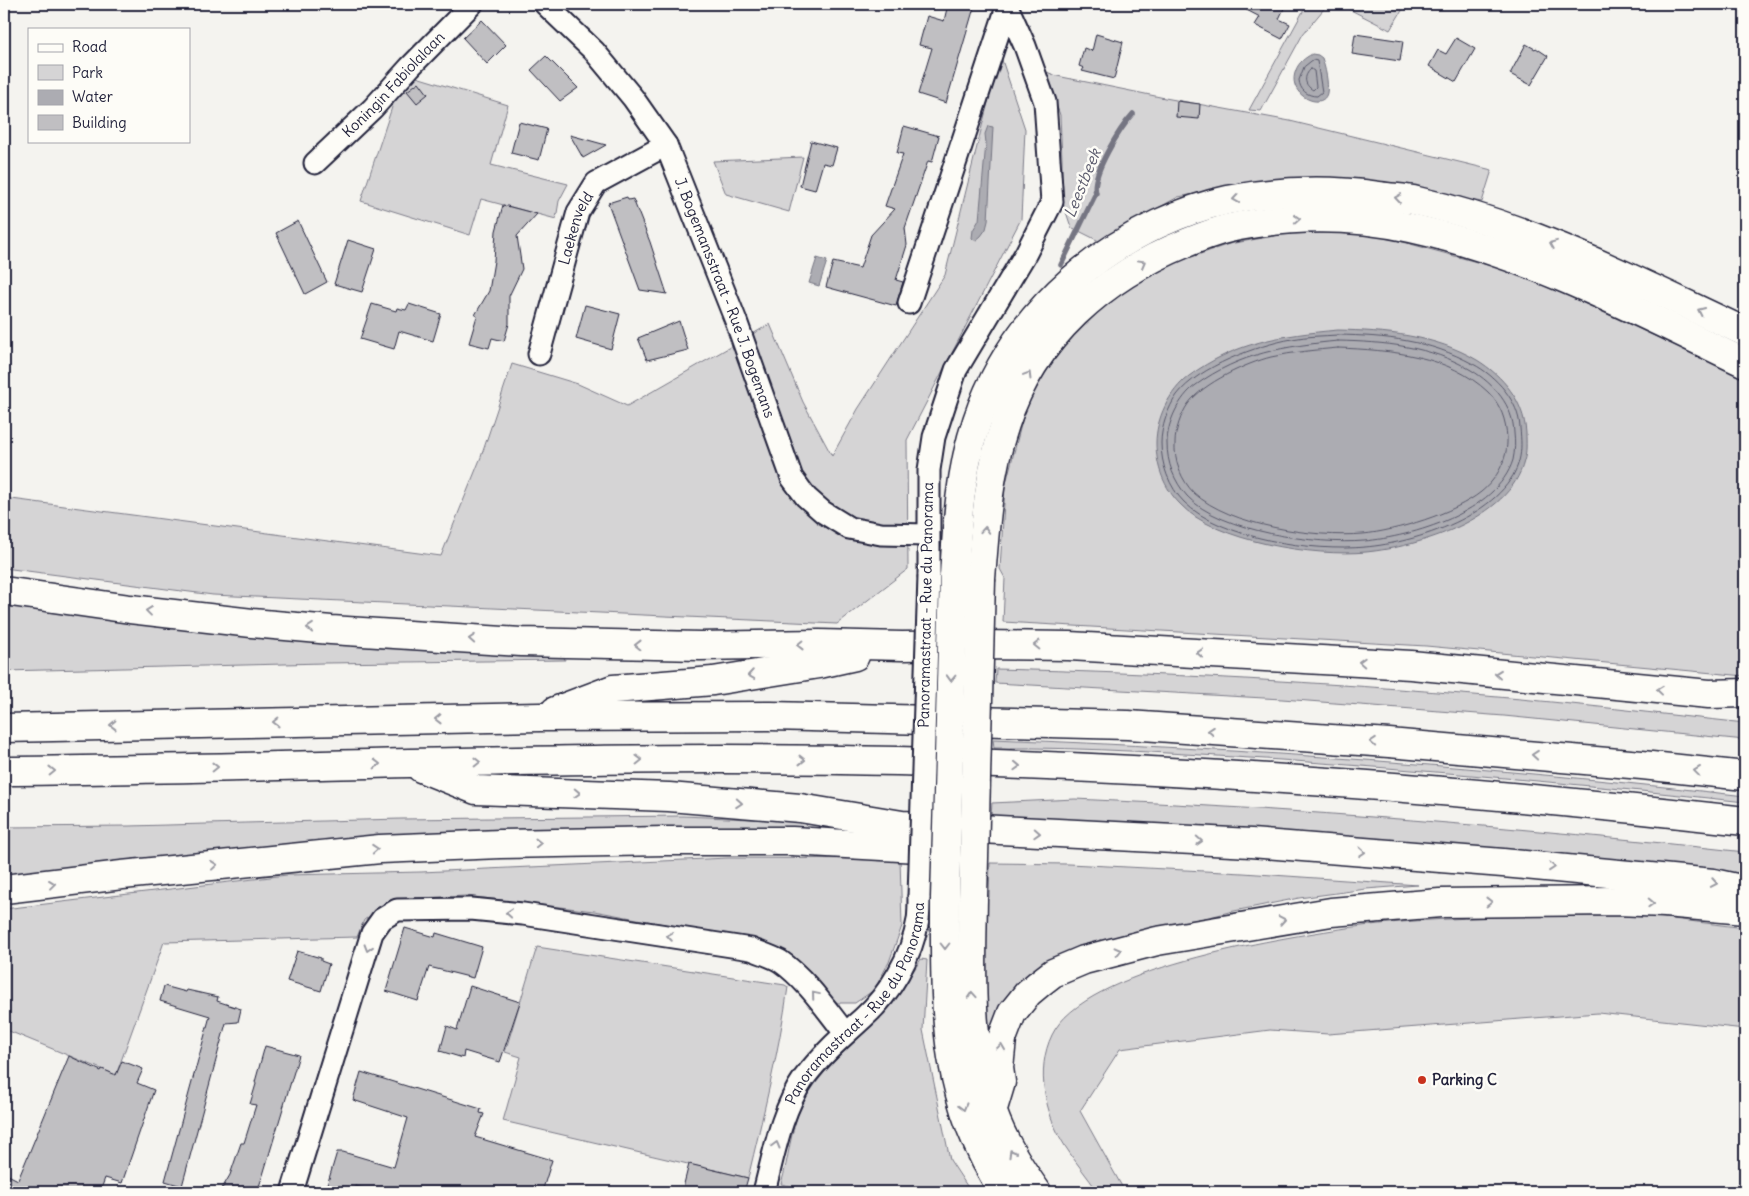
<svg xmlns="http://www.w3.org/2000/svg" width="1749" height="1196" font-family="Delius,sans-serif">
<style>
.green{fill:#d5d4d5;stroke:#7c7b88}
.water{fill:#acacb2;stroke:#757582}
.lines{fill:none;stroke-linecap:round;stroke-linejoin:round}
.shore{stroke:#59596b;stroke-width:1}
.stream{stroke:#757582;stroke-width:5.5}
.building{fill:#c0bfc2;stroke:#22223b}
.street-casing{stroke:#22223b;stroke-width:25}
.highway-casing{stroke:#22223b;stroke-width:31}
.street{stroke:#fdfcf7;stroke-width:21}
.highway{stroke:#fdfcf7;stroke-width:28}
.street-bridge-casing{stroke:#22223b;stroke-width:25;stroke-linecap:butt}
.highway-bridge-casing{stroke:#22223b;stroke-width:31;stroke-linecap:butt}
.street-bridge{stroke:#fdfcf7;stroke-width:21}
.highway-bridge{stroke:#fdfcf7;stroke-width:28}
.oneway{stroke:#9a9aa2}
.poi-dot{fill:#c8321e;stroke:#fdfcf7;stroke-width:2}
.labels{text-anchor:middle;stroke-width:5;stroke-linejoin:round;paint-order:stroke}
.street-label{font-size:15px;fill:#22223b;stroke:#fdfcf7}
.poi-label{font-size:15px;font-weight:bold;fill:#22223b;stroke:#fdfcf7;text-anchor:start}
.water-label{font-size:16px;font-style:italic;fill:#59596b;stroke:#fdfcf7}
</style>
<rect width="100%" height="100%" fill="#f4f3ef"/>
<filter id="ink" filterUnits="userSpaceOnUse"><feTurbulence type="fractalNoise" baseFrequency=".02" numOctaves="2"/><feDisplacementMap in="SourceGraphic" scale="10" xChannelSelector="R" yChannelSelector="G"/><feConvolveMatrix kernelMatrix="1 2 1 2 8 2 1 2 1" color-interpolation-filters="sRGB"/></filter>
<g filter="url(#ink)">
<g class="green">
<path d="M1307,4H1328L1303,34L1261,111L1249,110Z"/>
<path d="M1339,4H1406L1390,30Z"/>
<path d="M1000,54L1025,129L1021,219L907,440L908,569L837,624L213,595L4,568V498L441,556L481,457L512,364L578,384L627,406L770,324L803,402L832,456L858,409L945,275Z"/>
<path d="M1044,71L1057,76L1165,98L1290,121L1492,170L1482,202L1403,189L1233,187L1178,197L1099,241L1071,227L1062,200V159L1060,115Z"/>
<path d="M410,75L508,105L491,165L568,184L559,201L556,219L481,199L470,235L361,201L398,89Z"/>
<path d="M803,157L789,212L726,194L713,161Z"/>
<path d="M1352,232L1392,239L1521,274L1745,378V676L1426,646L1003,622L1005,578L1000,569L1005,487L1026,406L1049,367L1075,330L1108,301L1160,268L1229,244L1285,234Z"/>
<path d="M4,603L563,653L565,660L324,663L4,671Z"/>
<path d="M996,669C1159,673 1323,682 1486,696C1572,703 1659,714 1745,723V740L1504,716L1282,699L995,683Z"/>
<path d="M993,739C1245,749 1496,767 1745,796V802C1591,785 1436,771 1281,760C1185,754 1089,747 994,748Z"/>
<path d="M1075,799C1299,809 1522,827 1745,852V875L1684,869L991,817L992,803Z"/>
<path d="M683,816L772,820L807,823L805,835L4,878V827L129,826L401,819Z"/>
<path d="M728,858L900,859L902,926L889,962L874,990L855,1003H838L734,937L594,911L466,896L395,899L364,920L357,937L164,942L116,1075L4,1029V909L287,875L421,872Z"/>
<path d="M990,863L1069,864L1243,873L1418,885L1366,889L1299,898L1229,912L1095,947L1062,962L992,1050C984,999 985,950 986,899L989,898Z"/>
<path d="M1535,916H1649L1745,928V1029L1598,1013L1328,1034L1270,1030L1120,1049L1080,1111L1125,1192H1098C1088,1177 1075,1162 1065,1146C1045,1114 1035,1070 1052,1035C1083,969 1279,938 1347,928C1409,919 1473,918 1535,916Z"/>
<path d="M537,947L785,985L788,987C779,1052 763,1115 748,1178L503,1121L521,1057L505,1052Z"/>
<path d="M921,959L927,960L923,1030L950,1160L971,1192H816L781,1184C789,1158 790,1131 801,1107C817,1074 846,1051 871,1026C891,1006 906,983 921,959Z"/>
</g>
<g class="water">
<path d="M1312,54L1318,55L1322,58C1325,67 1329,83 1327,93C1323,112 1285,95 1296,70C1299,62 1305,58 1312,54Z"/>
<path d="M988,126L993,127L988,221L986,229L981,236L975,241L972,238L973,230L979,220L986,143L985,134Z"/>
<path d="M817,258L827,261L819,286L809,283Z"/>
<path d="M1338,330C1385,331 1435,335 1477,360C1503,376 1524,401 1526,433C1526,442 1527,452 1524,461C1510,519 1418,547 1366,552C1316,557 1215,542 1180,504C1164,488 1156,466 1156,443C1156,419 1169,391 1189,376C1235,342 1282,335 1338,330Z"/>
</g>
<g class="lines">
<g class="shore">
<path d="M1313,60L1317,61L1322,92L1317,96C1307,96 1300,90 1299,80L1304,67Z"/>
<path d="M1311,69L1314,71L1316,87L1313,90C1304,85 1303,76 1311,69Z"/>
<path d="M1338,335C1386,336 1429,340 1473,364C1496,376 1519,401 1520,428C1521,439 1522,450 1519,461C1504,515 1415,543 1365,547C1315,552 1221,539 1184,502C1169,487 1161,464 1161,443C1161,428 1168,407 1177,395C1198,367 1258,345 1292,339C1307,336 1323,336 1338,335Z"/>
<path d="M1338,341C1384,342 1431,346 1471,370C1494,384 1513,405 1514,433C1515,442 1515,451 1513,460C1497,512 1412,537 1364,541C1318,545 1220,532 1187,496C1174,481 1167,463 1167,443C1167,423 1179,397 1196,385C1240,353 1285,346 1338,341Z"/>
<path d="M1338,348C1390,350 1449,355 1488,392C1501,405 1506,420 1507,438C1508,459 1497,479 1481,492C1455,513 1396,531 1363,534C1315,538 1230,526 1194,493C1181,480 1174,461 1175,443C1175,431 1181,414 1188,404C1203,383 1247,363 1271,357C1293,352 1316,350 1338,348Z"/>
</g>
<path class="stream" d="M1061,265L1096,193C1090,175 1121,127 1133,114"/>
</g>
<g class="building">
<path d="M948,4H975L946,103L918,94L932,48L919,45L927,16L944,21Z"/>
<path d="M1235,4H1286L1279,19L1290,24L1282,39L1255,25L1260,17Z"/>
<path d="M482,20L506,45L487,64L463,38Z"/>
<path d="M1096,34L1123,42L1114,79L1082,71L1084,68L1079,66L1084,48L1092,51Z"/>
<path d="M1355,34L1403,41L1400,61L1352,54Z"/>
<path d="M1456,38L1475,49L1456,82L1429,66L1438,50L1446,54Z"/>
<path d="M1526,44L1535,49L1536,48L1548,56L1531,85L1510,74Z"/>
<path d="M546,56L578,88L560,101L531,70Z"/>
<path d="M419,82L428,94L417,103L407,91Z"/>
<path d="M1177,101L1200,104L1199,119L1176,117Z"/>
<path d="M519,122L547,129L539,160L511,153Z"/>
<path d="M904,126L939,136L932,162L928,161L905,228L907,245L896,280L903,282L896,306L826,287L833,262L860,268L871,235L895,209L885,206L903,154L897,153Z"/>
<path d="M570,135L606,145L583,158Z"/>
<path d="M811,141L837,148L832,165L823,163L815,190L800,186Z"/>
<path d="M627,197L628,200L633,199L650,242L667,294L640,290L608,203Z"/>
<path d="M503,205L537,214L517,236L522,269L509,296V324L504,341L492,338L489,348L469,343L477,316L475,315L489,291L494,261L496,231Z"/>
<path d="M298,221L327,282L305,294L276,233Z"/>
<path d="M348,240L376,249L362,292L334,284Z"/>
<path d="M372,304L396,311L397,308L406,310L409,304L441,314L433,341L399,331L394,349L360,339Z"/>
<path d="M585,305L620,314L611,349L576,339Z"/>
<path d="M679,321L688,350L647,360L638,338Z"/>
<path d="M405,928L435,937L436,933L482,947L473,978L429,967L418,1001L386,991Z"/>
<path d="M297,951L321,958V961L329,964L321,991L287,981Z"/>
<path d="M164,986L186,992L187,990L218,997L217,1001L241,1009L238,1022L226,1023L182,1186L165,1181L210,1016L160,1001Z"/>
<path d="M470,986L520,1002L500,1062L464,1051L463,1058L440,1051L447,1026L457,1030Z"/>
<path d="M265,1046L299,1055L263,1175L257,1192H220L230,1175L241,1143H244L256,1105L250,1104L256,1084L255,1082Z"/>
<path d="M69,1056L101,1071L102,1069L116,1075L122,1061L143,1069L137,1083L154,1090L122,1183L105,1178L100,1192H4V1173L18,1180Z"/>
<path d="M361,1072L481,1109L480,1113L484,1114L475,1137L552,1160L542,1192H377L355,1186L354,1192H325L337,1152H343L394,1167L408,1118L353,1100Z"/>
<path d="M689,1164L748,1178L744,1192H682Z"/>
</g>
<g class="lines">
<defs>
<g id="street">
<path id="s1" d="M545,4L594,51L633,98L666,145L736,321L792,478L806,497L823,512L849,528L881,534L928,535"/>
<path id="s2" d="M315,163L373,108L410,67L472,4"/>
<path d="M909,303L1008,4"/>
<path id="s3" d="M539,354L578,212L596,183L666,145"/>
<path d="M929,576V470L934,437L956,370L1026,253L1052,202L1045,102L1025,46L1007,6"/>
<path d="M292,1192L372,933L382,919L397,910L471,909L523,914L751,949C761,953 771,956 780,961C806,979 826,1009 845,1033"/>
<path id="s4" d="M764,1192C774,1154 781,1111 804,1078C821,1055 842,1037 863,1018C890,994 912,956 918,920C919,913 919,905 919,897"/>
</g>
<g id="highway">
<path d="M954,577C957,525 960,471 977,421C1007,331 1074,264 1158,224C1180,214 1204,205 1228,200C1279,190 1329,189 1380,196C1392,198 1405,198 1417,201C1533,227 1638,282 1745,332"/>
<path d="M981,579C985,527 988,474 1005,424C1034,336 1103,277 1186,243C1203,236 1222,229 1239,226C1296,215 1355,216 1411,228C1529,254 1637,311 1745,363"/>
<path d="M4,591L130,609L252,623L331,630L521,642L700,646L819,644L902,646L978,645L1069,646L1411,665L1709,694L1745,693"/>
<path d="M555,711L613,689L713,681L819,664L855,656"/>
<path d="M4,728L540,717L771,716L1128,725L1389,743L1642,765L1745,776"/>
<path d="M421,768L476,790L669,797L800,808L902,825L1251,843L1503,863L1713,883L1745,890"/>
<path d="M4,771C302,768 600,754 898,761C1181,768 1464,789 1745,821"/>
<path d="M4,889L122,875L380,849L500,844L666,841H792L918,848L946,841"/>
<path d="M945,898C945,1007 941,1096 1004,1192"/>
<path d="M973,898C972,969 967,1045 993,1113C1003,1141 1019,1167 1037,1192"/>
<path d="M992,1112L1001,1082L999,1068L1002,1039L1012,1013L1028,993L1040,983L1053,973L1084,960L1157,941L1331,912L1440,903L1617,901L1665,903L1745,910"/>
</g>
</defs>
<use href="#street" class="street-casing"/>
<use href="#highway" class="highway-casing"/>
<use href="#street" class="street"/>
<use href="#highway" class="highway"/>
<defs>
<path id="street-bridge" d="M919,897L929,576"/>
<g id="highway-bridge">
<path d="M945,898L954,577"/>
<path d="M973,898L981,579"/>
</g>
</defs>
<use href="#street-bridge" class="street-bridge-casing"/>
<use href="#highway-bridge" class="highway-bridge-casing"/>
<use href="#street-bridge" class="street-bridge"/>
<use href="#highway-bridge" class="highway-bridge"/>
</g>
<defs><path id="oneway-chevron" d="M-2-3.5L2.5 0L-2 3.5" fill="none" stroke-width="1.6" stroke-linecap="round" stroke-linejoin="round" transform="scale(1.25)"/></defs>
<g class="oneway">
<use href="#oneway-chevron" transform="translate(1398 198) rotate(-172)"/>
<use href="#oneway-chevron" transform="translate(1236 199) rotate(172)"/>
<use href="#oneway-chevron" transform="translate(1297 219) rotate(-4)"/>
<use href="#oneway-chevron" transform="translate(1553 244) rotate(-158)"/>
<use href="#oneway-chevron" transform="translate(1142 263) rotate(-29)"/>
<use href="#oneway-chevron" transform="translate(1701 311) rotate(-155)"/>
<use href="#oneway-chevron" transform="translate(1028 375) rotate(-59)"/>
<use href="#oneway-chevron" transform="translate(985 530) rotate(-86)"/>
<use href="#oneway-chevron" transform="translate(149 611) rotate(-173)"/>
<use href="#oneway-chevron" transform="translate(310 628) rotate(-175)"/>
<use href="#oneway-chevron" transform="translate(472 639) rotate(-176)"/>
<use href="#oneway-chevron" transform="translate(638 645) rotate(-179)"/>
<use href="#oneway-chevron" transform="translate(800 645) rotate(179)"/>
<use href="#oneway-chevron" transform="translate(1037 645) rotate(-179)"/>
<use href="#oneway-chevron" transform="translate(1200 653) rotate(-177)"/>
<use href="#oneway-chevron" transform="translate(1362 662) rotate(-177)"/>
<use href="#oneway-chevron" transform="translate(1498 674) rotate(-174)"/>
<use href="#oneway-chevron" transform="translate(751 675) rotate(171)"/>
<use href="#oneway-chevron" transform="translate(951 678) rotate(92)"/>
<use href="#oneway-chevron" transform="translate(1660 690) rotate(-174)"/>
<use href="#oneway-chevron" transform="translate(438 719) rotate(179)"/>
<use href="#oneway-chevron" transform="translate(276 722) rotate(179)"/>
<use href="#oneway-chevron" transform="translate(113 725) rotate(179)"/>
<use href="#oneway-chevron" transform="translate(1211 731) rotate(-176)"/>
<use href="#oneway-chevron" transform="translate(1373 742) rotate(-176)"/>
<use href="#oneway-chevron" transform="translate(1535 755) rotate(-175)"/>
<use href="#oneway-chevron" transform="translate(639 760) rotate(-1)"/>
<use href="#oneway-chevron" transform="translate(802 760)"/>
<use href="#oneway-chevron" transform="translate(477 762) rotate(-1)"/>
<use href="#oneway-chevron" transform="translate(377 764) rotate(-1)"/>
<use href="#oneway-chevron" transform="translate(1017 766) rotate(2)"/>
<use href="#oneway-chevron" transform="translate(215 767) rotate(-1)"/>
<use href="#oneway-chevron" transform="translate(52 771) rotate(-1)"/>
<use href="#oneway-chevron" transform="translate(1697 771) rotate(-173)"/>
<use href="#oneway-chevron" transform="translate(577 793) rotate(2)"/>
<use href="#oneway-chevron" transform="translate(739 803) rotate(4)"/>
<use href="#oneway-chevron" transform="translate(1037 833) rotate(3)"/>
<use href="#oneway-chevron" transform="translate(1199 841) rotate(3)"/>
<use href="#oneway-chevron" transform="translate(538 843) rotate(-1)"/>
<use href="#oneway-chevron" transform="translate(375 849) rotate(-4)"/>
<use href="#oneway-chevron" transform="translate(1362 852) rotate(4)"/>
<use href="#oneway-chevron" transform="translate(214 865) rotate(-6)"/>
<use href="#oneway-chevron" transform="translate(1552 867) rotate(5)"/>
<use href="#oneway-chevron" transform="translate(1714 883) rotate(10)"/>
<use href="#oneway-chevron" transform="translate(52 884) rotate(-7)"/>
<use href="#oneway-chevron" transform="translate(1489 902) rotate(-1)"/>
<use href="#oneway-chevron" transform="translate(1651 903) rotate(2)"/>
<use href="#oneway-chevron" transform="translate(509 913) rotate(-175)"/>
<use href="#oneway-chevron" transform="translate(1282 920) rotate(-10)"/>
<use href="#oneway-chevron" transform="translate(670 936) rotate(-171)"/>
<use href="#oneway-chevron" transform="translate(945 946) rotate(90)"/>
<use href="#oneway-chevron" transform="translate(368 948) rotate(107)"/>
<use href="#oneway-chevron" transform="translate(1118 951) rotate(-14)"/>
<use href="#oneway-chevron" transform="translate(815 995) rotate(-130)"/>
<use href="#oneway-chevron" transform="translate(972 995) rotate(-94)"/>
<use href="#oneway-chevron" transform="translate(1001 1047) rotate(-82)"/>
<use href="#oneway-chevron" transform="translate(963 1107) rotate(74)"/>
<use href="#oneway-chevron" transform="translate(776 1145) rotate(-75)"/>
<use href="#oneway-chevron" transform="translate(1012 1153) rotate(-120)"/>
</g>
</g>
<circle class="poi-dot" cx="1422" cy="1080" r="5"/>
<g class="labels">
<g class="street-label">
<text dy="5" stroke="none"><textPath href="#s2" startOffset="111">Koningin Fabiolalaan</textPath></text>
<text dy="5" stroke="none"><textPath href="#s3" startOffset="131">Laekenveld</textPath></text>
<text dy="5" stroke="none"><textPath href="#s1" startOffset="350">J. Bogemansstraat - Rue J. Bogemans</textPath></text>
<text transform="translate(926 605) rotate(-89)" y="5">Panoramastraat - Rue du Panorama</text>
<text dy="5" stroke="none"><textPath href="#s4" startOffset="215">Panoramastraat - Rue du Panorama</textPath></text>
</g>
<g class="poi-label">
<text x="1432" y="1085">Parking C</text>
</g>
<g class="water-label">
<text transform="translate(1082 183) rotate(-68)" y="6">Leestbeek</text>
</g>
</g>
<rect width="1749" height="1196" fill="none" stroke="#fdfcf7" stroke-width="20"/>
<rect x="10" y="10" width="1729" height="1176" fill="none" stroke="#22223b" stroke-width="2" filter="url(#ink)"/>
<rect x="28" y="28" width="162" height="115" fill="#fdfcf7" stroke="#a5a5ac"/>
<rect x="38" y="44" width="25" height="8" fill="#fdfcf7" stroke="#a5a5ac"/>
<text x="72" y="52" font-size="15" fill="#22223b">Road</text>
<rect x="38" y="65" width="25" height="15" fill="#d5d4d5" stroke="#a5a5ac"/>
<text x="72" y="78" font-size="15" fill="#22223b">Park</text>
<rect x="38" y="90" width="25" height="15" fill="#acacb2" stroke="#a5a5ac"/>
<text x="72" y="102" font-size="15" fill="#22223b">Water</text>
<rect x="38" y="115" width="25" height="15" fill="#c0bfc2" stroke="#a5a5ac"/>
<text x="72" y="128" font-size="15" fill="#22223b">Building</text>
</svg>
